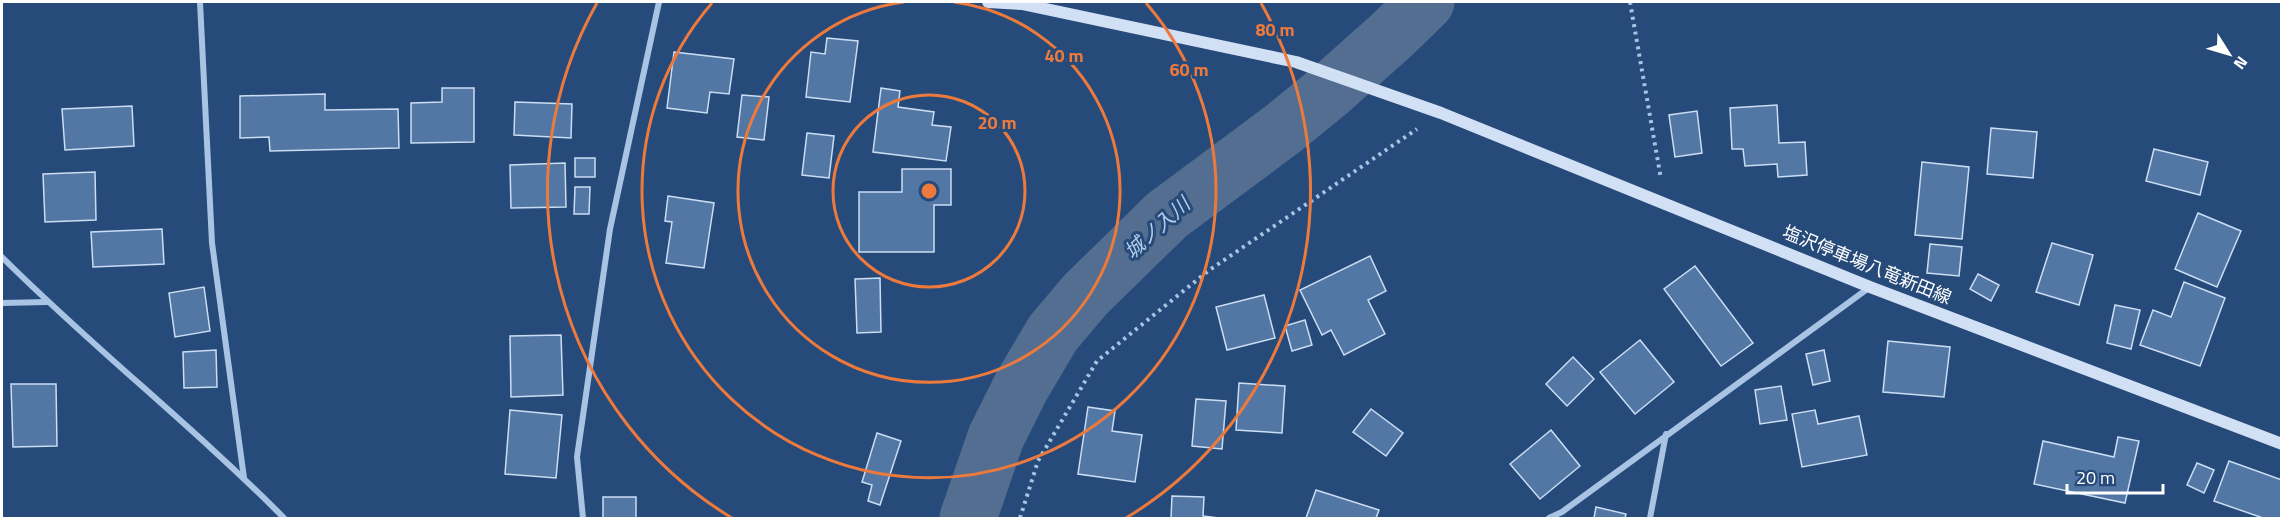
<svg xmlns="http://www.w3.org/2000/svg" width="2283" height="520" font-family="'Titillium Web','Noto Sans JP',sans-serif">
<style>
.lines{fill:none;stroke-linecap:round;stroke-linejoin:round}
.river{stroke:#536e90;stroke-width:57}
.building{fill:#5277a5;stroke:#cbddf3;stroke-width:1.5}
.path{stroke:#a8c3e3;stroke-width:4;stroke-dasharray:3 4.5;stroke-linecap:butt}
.street{stroke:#a8c3e3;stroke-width:6}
.secondary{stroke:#d1e0f4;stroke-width:12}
.ring{fill:none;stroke:#ed7a3d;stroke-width:3}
.labels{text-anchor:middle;stroke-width:6;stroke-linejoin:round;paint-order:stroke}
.street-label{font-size:18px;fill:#fff;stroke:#264a79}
.water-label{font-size:20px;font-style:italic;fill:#b3cdeb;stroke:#264a79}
.centre{fill:#ed7a3d;stroke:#264a79;stroke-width:3}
.ring-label{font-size:18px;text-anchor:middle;font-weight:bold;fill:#ed7a3d;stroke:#264a79;stroke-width:6;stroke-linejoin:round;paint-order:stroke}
</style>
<rect width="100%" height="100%" fill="#264a79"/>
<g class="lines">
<path class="river" d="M968,518L996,437L1021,387L1053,333L1086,294L1167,215L1284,128L1328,92L1392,35L1426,2"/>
</g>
<g class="building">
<path d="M827,38L858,41L850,102L806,97L811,52L825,54Z"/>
<path d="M674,52L734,59L729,94L710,92L707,113L667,108Z"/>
<path d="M442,88H474V142L411,143V103L442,102Z"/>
<path d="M881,88L900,91L898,107L934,112L932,125L951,127L946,161L873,152Z"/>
<path d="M325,94V110L398,109L399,148L270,151L269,137L240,138V96Z"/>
<path d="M742,95L769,97L764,140L737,137Z"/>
<path d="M515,102L572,104L571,138L514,135Z"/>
<path d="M1777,105L1779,143L1805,142L1807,175L1778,177L1777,164L1745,166L1743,149H1732L1730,108Z"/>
<path d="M132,106L134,146L65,150L62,109Z"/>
<path d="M1697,111L1702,153L1675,157L1669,115Z"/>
<path d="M1991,128L2037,132L2033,178L1987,174Z"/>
<path d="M807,133L834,136L829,178L802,175Z"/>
<path d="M2154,149L2208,162L2200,195L2146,181Z"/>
<rect x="575" y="158" width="20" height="19"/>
<path d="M1922,162L1969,167L1962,239L1915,235Z"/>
<path d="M565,163L566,207L511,208L510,165Z"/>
<path d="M902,169H951V205H934V252H859V192H902Z"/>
<path d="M95,172L96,220L45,222L43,174Z"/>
<path d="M575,187H590L589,214H574Z"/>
<path d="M668,196L714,203L704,268L666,263L672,222L665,221Z"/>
<path d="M2198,213L2241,231L2217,287L2175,269Z"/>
<path d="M162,229L164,264L93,267L91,232Z"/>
<path d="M2052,243L2093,255L2079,305L2036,292Z"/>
<path d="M1930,244L1962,247L1959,276L1927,273Z"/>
<path d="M1370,256L1386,291L1368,300L1385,334L1344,355L1331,330L1322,335L1300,290Z"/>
<path d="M1695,266L1753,343L1721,366L1664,289Z"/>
<path d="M1978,274L1999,285L1991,301L1970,289Z"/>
<path d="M880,278L881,332L857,333L855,279Z"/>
<path d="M2184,282L2225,298L2200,366L2140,345L2153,310L2171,317Z"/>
<path d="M204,287L210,331L175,337L169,293Z"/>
<path d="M1264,295L1275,338L1227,350L1216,307Z"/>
<path d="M2115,305L2140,310L2131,349L2107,343Z"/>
<path d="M1305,320L1312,345L1292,351L1285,326Z"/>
<path d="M561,335L563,395L511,397L510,336Z"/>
<path d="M1640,340L1674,382L1635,414L1600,372Z"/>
<path d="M1888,341L1950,347L1944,397L1883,392Z"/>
<path d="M216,350L217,387L184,388L183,352Z"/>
<path d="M1824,350L1830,381L1813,385L1806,354Z"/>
<path d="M1573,357L1594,379L1567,406L1546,384Z"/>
<path d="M1239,383L1285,386L1282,433L1236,430Z"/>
<path d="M11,384H56L57,446L13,447Z"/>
<path d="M1781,386L1787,420L1760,424L1755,390Z"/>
<path d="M1196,399L1226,401L1222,449L1192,446Z"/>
<path d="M1088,407L1115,411L1112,431L1142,435L1135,482L1078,474Z"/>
<path d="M1371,409L1403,433L1386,456L1353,432Z"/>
<path d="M510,410L562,415L556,478L505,474Z"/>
<path d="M1815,410L1818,424L1859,416L1867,455L1802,467L1792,414Z"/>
<path d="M1551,430L1580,466L1540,499L1510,464Z"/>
<path d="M877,433L901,441L880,505L868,501L872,485L862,482Z"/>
<path d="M2118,437L2139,441L2125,503L2034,484L2043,441L2114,457Z"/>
<path d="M2229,461L2282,480V518H2263L2214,501Z"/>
<path d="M2197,463L2214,470L2204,493L2187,485Z"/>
<path d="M1316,490L1379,510L1376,518H1306Z"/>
<path d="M1172,496L1204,497L1203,516L1219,518H1171Z"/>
<rect x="603" y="497" width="33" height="21"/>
<path d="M1596,507L1626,514L1625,518H1594Z"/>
</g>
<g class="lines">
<g class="path">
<path d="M1630,2L1661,179"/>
<path d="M1020,518L1038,461L1097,361L1208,271L1417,129"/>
</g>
<g class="street">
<path d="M200,2L212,243L244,478"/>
<path d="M2,257C92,347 194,427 284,518"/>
<path d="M2,303L47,302"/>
<path d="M583,518L577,457L610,229L659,2"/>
<path d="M1549,518L1562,512L1870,287"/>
<path d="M1650,518L1666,434"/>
</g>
<path class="secondary" d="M988,2L1022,4L1296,62L1441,113L1870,287L2282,444"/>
</g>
<g class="ring">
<circle cx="929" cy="191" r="96"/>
<path d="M954 2A191 191 0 1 1 904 2"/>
<path d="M1146 3A287 287 0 1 1 712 3"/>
<path d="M732 518A382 382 0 0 1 597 3M1261 3A382 382 0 0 1 1126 518"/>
</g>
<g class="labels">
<g class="street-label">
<text transform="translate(1867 265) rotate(22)" y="6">塩沢停車場八竜新田線</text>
</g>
<g class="water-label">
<text transform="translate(1157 228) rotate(-42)" y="7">城ノ入川</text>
</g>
</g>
<circle cx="929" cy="191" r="9" class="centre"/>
<g class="ring-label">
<text x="1275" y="36">80 m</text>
<text x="1064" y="62">40 m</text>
<text x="1189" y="76">60 m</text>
<text x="997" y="129">20 m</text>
</g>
<rect width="2283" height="520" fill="none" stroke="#ffffff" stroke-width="6"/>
<g transform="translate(2229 54) rotate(127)" stroke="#264a79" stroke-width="4.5" paint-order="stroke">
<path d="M0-4.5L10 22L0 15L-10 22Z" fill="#ffffff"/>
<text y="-9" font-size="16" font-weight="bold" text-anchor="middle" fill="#ffffff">N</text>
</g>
<path d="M2067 484v9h96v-9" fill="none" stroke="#ffffff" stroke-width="3"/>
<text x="2076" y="484" font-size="18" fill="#ffffff" stroke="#264a79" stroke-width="4.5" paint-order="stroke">20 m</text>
</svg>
